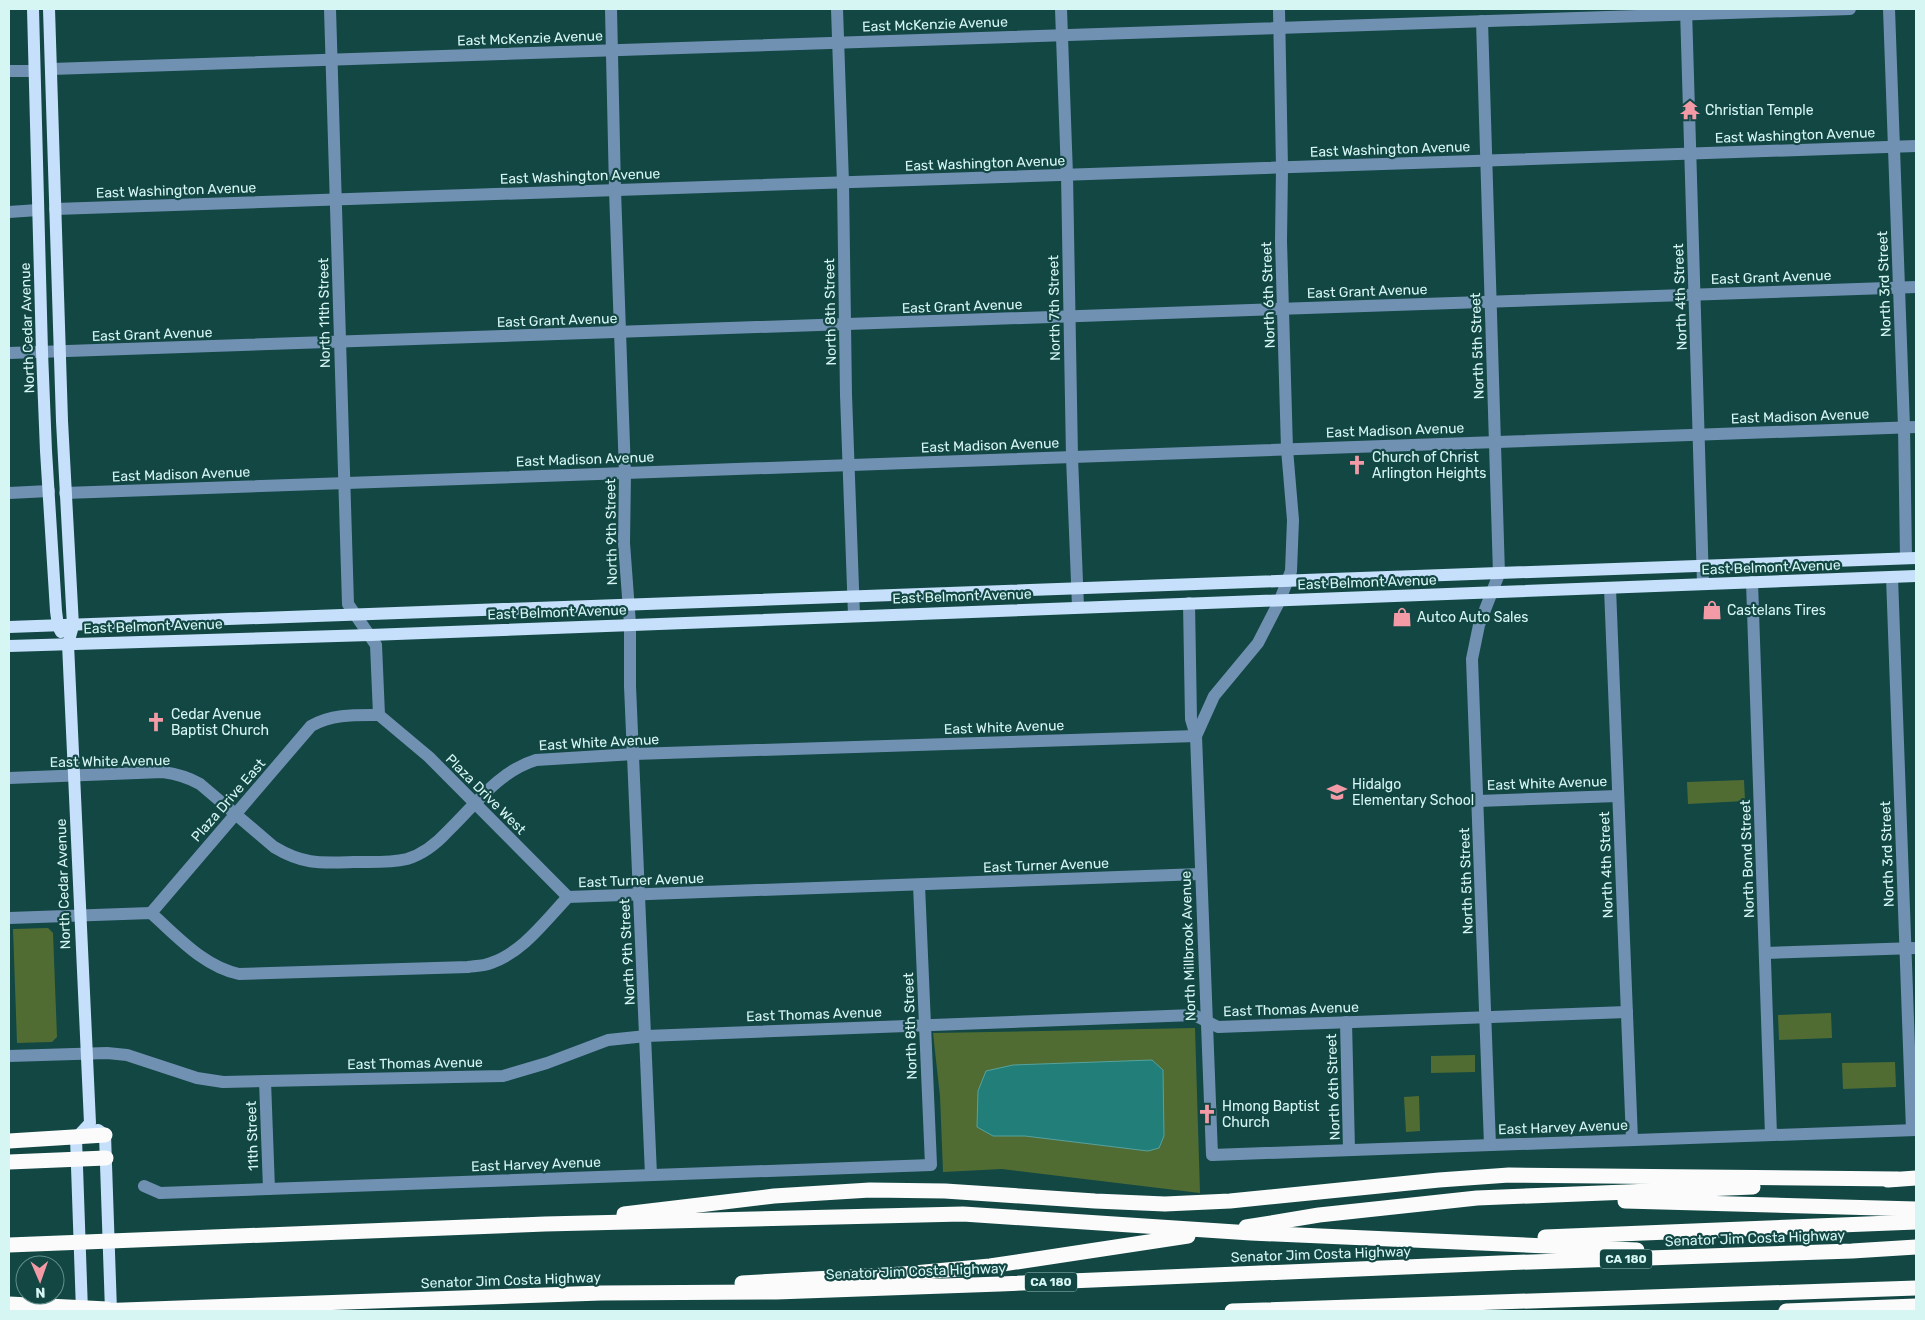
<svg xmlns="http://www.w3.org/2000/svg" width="1925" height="1320" font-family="Rubik,sans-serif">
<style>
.green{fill:#506c33}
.water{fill:#217e79;stroke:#57a29e}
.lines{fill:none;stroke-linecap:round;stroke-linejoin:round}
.minor{stroke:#7191b3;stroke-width:12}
.major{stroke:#c6e0fb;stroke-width:12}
.highway{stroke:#fbfbfb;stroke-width:15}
.labels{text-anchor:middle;stroke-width:4.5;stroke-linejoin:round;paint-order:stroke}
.shield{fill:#124744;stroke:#9bc2bf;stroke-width:1}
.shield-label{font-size:12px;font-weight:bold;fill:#d6f6f4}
.street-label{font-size:14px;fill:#d6f6f4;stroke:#124744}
.poi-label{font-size:14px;fill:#d6f6f4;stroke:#124744;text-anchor:start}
</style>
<rect width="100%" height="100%" fill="#124744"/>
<g class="green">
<path d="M1744,780L1745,801L1688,804L1687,782Z"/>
<path d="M48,928L53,933L57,1037L52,1042L17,1043L13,929Z"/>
<path d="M1831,1013L1832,1038L1779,1040L1778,1015Z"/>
<path d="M1195,1028L1200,1193L1002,1169L943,1172L940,1096L933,1033Z"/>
<path d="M1475,1055V1072L1431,1073V1056Z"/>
<path d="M1895,1062L1896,1087L1843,1089L1842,1063Z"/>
<path d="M1419,1096L1420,1131L1406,1132L1404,1097Z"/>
</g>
<path class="water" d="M1152,1060L1163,1070L1164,1136L1159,1148L1148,1151L1025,1136H993L977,1127L978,1091L986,1071L1013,1065Z"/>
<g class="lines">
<g class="minor">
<path d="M330,9L348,604L376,645L379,715"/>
<path d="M611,9L615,190L625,473L624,543L630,624V686L651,1175"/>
<path d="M837,9L843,183L846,395L854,615"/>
<path d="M1061,9L1067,175L1072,457L1078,607"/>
<path d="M1686,9L1703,584"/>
<path d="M1889,9L1904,427L1906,558"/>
<path d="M1482,21L1499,574L1479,625L1472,659L1490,1145"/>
<path d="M51,69L1850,9"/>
<path d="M9,71H34"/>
<path d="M55,209L1916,146"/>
<path d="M9,212L38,210"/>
<path d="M9,353L1916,287"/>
<path d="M9,493L49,491"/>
<path d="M65,493L1916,427"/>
<path d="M1892,577L1912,1130"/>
<path d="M1752,582L1771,1135"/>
<path d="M1610,588L1632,1140"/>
<path d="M1189,603L1191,719L1196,736L1212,1155L1916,1130"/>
<path d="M379,715L429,757L568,897"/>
<path d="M9,778L163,772C177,774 188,777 200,784L274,847C304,865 321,863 354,862C372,862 390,863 407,859C424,854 437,843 448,831C475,805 499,771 536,760L634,754L1196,736L1214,696L1258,643L1280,600L1291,571L1293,520L1287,449L1281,241L1282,168L1279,9"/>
<path d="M1478,801L1618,796"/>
<path d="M151,913L311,726C332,714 355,715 379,715"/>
<path d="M9,918L151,913C178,937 203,966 239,974L468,967C475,966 484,966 491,963C523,952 545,921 568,897L1200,874"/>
<path d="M1766,953L1916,948"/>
<path d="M1346,1022L1349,1150"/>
<path d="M9,1056L107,1053L127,1055L197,1078L223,1082L503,1076L547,1063L608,1040L646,1036L1194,1015L1218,1027L1627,1012"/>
<path d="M265,1081L269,1189"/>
<path d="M144,1186L160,1193L931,1165L919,885"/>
</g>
<g class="major">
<path d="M33,9L42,352L46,451L56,611L58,626L61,632"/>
<path d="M49,9L62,421L73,626L68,644L90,1123L76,1138L82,1311"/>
<path d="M9,627L1916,558"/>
<path d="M9,646L370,635L1916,576"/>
<path d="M98,1130L105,1135L111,1311"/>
</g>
<g class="highway">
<path d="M9,1141L105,1135"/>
<path d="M9,1162L106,1158"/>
<path d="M1888,1180L1916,1178"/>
<path d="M1625,1201L1916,1209"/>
<path d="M624,1214L774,1196L870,1190L945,1191L1095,1201L1165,1204L1230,1201L1439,1180L1509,1175L1897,1179"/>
<path d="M1246,1227L1319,1215L1477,1198L1753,1187"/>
<path d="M1545,1237L1916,1222"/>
<path d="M9,1245L545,1224L963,1214L1251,1233L1637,1250"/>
<path d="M742,1283L903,1274L990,1266L1188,1236"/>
<path d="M9,1304L107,1309"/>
<path d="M96,1311L601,1293L776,1292L1000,1284L1500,1263L1852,1251L1916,1247"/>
<path d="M1232,1311L1916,1288"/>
<path d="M1786,1311L1916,1306"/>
</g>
</g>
<defs>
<symbol id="temple-bare" viewBox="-9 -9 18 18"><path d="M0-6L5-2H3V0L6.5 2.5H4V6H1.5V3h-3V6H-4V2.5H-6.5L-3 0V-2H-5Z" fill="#f39aa7" stroke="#124744" stroke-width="2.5" paint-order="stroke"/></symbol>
<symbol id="church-bare" viewBox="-9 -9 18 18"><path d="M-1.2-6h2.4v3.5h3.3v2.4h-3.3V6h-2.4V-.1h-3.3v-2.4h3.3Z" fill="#f39aa7" stroke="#124744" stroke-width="2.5" paint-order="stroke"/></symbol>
<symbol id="shop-bare" viewBox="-9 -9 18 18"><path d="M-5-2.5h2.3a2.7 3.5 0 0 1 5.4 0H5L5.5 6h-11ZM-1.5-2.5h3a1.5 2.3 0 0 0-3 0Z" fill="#f39aa7" stroke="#124744" stroke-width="2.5" paint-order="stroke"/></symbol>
<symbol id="school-bare" viewBox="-9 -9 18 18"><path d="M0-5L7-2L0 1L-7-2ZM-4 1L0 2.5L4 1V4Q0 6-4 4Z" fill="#f39aa7" stroke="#124744" stroke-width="2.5" paint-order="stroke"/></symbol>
</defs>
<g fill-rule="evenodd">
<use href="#temple-bare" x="1676" y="96" width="28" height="28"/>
<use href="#church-bare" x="1343" y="451" width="28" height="28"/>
<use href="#shop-bare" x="1698" y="596" width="28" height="28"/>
<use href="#shop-bare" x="1388" y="603" width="28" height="28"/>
<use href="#church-bare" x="142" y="708" width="28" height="28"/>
<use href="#school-bare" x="1323" y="778" width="28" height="28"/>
<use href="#church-bare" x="1193" y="1100" width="28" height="28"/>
</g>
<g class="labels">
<g class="shield">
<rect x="1600" y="1249.5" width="52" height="19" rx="4"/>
<rect x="1025" y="1272.5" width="52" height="19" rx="4"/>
</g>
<g class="shield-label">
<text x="1626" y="1263">CA 180</text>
<text x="1051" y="1286">CA 180</text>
</g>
<g class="street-label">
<text transform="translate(935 24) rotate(-2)" y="5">East McKenzie Avenue</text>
<text transform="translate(530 38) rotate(-2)" y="5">East McKenzie Avenue</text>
<text transform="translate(1795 135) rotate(-2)" y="5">East Washington Avenue</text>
<text transform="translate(1390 149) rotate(-2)" y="5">East Washington Avenue</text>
<text transform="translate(985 163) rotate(-2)" y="5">East Washington Avenue</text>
<text transform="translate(580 176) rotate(-2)" y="5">East Washington Avenue</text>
<text transform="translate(176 190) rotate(-2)" y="5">East Washington Avenue</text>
<text transform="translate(1771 277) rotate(-2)" y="5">East Grant Avenue</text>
<text transform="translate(1884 284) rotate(-92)" y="5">North 3rd Street</text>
<text transform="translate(1367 291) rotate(-2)" y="5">East Grant Avenue</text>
<text transform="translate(1268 295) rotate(-92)" y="5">North 6th Street</text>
<text transform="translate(1680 297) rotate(-92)" y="5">North 4th Street</text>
<text transform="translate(962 306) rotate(-2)" y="5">East Grant Avenue</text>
<text transform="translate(1054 308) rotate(-91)" y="5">North 7th Street</text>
<text transform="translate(830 312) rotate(-91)" y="5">North 8th Street</text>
<text transform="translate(324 313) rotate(-91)" y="5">North 11th Street</text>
<text transform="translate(557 320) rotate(-2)" y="5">East Grant Avenue</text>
<text transform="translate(27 328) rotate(-92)" y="5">North Cedar Avenue</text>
<text transform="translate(152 334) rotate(-2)" y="5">East Grant Avenue</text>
<text transform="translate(1477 346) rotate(-92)" y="5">North 5th Street</text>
<text transform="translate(1800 416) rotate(-2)" y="5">East Madison Avenue</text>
<text transform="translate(1395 430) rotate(-2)" y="5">East Madison Avenue</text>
<text transform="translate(990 445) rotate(-2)" y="5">East Madison Avenue</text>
<text transform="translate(585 459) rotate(-2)" y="5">East Madison Avenue</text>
<text transform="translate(181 474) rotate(-2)" y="5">East Madison Avenue</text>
<text transform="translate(611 532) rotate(-91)" y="5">North 9th Street</text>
<text transform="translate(1771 567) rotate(-2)" y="5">East Belmont Avenue</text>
<text transform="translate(1367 582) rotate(-2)" y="5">East Belmont Avenue</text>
<text transform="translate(962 596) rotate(-2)" y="5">East Belmont Avenue</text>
<text transform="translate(557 612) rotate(-2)" y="5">East Belmont Avenue</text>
<text transform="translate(153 626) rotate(-2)" y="5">East Belmont Avenue</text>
<text transform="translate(1004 727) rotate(-2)" y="5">East White Avenue</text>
<text transform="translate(599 742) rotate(-3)" y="5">East White Avenue</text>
<text transform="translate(110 761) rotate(-1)" y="5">East White Avenue</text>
<text transform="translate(1547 783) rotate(-2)" y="5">East White Avenue</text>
<text transform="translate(486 794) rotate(45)" y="5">Plaza Drive West</text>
<text transform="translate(228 800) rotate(-49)" y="5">Plaza Drive East</text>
<text transform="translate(1887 854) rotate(-92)" y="5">North 3rd Street</text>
<text transform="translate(1747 859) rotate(-92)" y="5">North Bond Street</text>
<text transform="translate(1046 865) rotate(-2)" y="5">East Turner Avenue</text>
<text transform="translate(1606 865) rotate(-92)" y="5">North 4th Street</text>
<text transform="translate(641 880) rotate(-2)" y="5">East Turner Avenue</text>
<text transform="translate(1466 881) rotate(-92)" y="5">North 5th Street</text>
<text transform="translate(63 884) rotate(-92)" y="5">North Cedar Avenue</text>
<text transform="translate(1188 946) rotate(-92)" y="5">North Millbrook Avenue</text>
<text transform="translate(627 952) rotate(-93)" y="5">North 9th Street</text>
<text transform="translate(1291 1009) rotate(-2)" y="5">East Thomas Avenue</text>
<text transform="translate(814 1014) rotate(-2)" y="5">East Thomas Avenue</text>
<text transform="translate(910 1026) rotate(-92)" y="5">North 8th Street</text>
<text transform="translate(415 1063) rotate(-1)" y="5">East Thomas Avenue</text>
<text transform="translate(1333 1087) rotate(-92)" y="5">North 6th Street</text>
<text transform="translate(1563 1127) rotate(-2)" y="5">East Harvey Avenue</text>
<text transform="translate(252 1136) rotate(-92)" y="5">11th Street</text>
<text transform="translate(536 1164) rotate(-2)" y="5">East Harvey Avenue</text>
<text transform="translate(1755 1238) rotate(-2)" y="5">Senator Jim Costa Highway</text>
<text transform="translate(1321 1254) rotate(-2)" y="5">Senator Jim Costa Highway</text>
<text transform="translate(916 1271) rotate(-2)" y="5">Senator Jim Costa Highway</text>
<text transform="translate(511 1280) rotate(-2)" y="5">Senator Jim Costa Highway</text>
</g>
<g class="poi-label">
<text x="1705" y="115">Christian Temple</text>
<text x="1372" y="462">Church of Christ<tspan x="1372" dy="16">Arlington Heights</tspan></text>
<text x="1727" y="615">Castelans Tires</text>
<text x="1417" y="622">Autco Auto Sales</text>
<text x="171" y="719">Cedar Avenue<tspan x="171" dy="16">Baptist Church</tspan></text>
<text x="1352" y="789">Hidalgo<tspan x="1352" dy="16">Elementary School</tspan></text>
<text x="1222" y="1111">Hmong Baptist<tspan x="1222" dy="16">Church</tspan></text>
</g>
</g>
<rect width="1925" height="1320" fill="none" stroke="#d6f6f4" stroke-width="20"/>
<g transform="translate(40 1280) rotate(178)"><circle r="24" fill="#124744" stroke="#608d8a"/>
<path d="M0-4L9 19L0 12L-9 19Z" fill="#f39aa7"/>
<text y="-8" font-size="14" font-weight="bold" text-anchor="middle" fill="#d6f6f4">N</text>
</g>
</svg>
